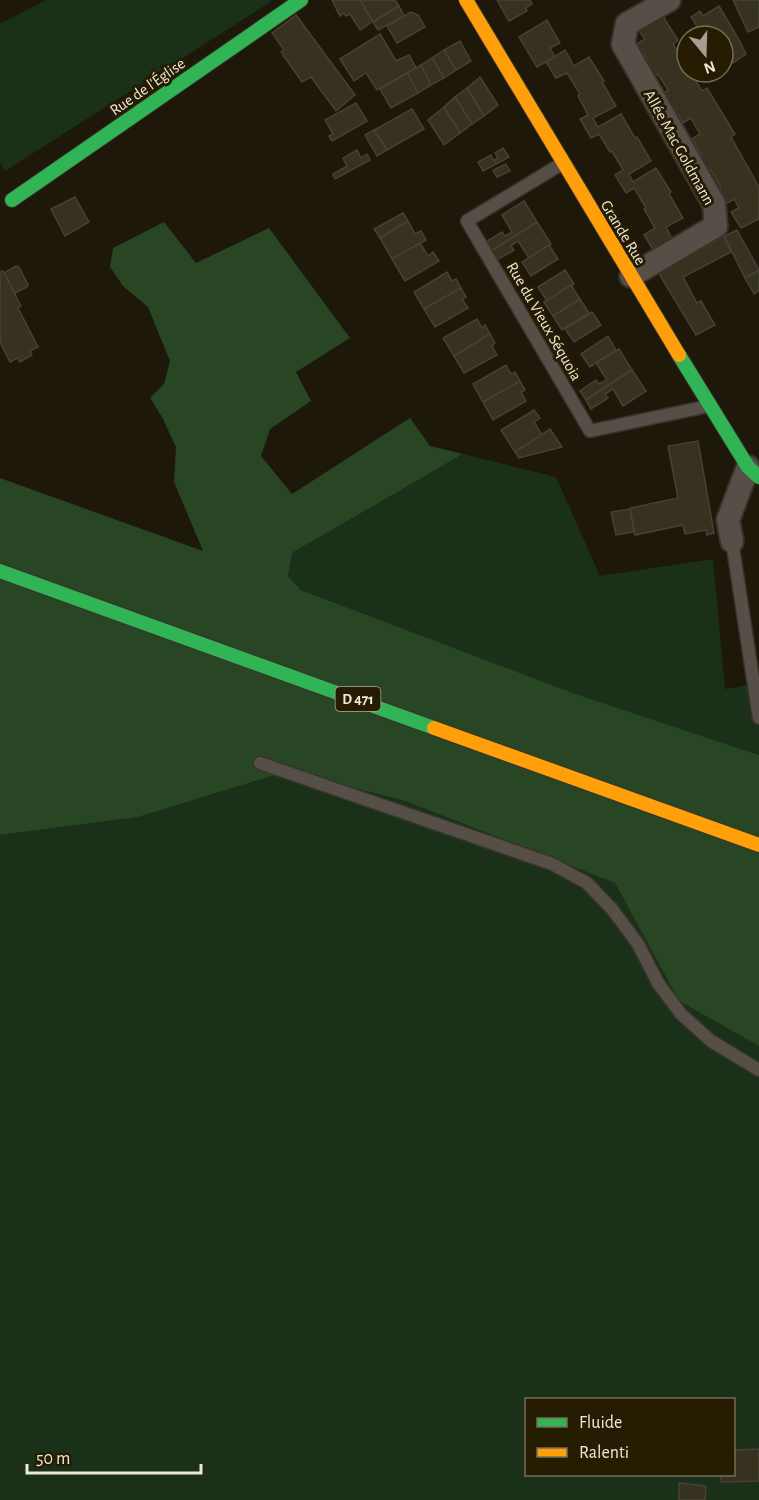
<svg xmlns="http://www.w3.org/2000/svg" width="759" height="1500" font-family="'Alegreya Sans',sans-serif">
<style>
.green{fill:#1b3018;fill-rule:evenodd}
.forest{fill:#284624}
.building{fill:#373120;stroke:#464136;stroke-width:1.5}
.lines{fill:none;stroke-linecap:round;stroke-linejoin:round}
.lane-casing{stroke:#383429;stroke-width:15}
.street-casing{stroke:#383429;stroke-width:26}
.fast-casing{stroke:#383429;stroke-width:16}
.slow-casing{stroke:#383429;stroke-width:16}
.lane{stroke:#554f48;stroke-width:12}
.street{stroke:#554f48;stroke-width:22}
.fast{stroke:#30b455;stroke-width:14}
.slow{stroke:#ff9f0a;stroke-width:14}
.labels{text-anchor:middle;stroke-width:6;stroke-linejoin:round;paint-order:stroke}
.shield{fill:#251c02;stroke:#b1ab98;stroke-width:1.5}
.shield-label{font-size:15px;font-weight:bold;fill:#ede8d8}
.street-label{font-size:16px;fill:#ede8d8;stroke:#251c02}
</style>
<rect width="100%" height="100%" fill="#1d180a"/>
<g class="green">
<path d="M46,0H271L272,1L5,171L0,163V24Z"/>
<path d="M463,454L556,477L600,576L713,559L725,689L759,683V755L573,693L301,590L288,576L292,553Z"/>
<path d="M288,771L405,801L615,883L679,1001L759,1046V1500H0V835L138,817ZM526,1400H734V1474H526Z"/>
</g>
<path class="forest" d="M164,222L196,263L269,228L350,338L296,372L311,401L270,429L261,456L292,494L410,418L430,446L463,454L292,553L288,576L301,590L573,693L759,755V1046L679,1001L615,883L405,801L288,771L138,817L0,835V478L203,551L174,482L176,447L162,417L150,398L164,384L170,361L148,307L123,286L110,267L113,248Z"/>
<g class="building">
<path d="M332,0H360L373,21L360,30L350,14L346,16L344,13L340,16Z"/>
<path d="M360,0H395L399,6L373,22Z"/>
<path d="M497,0H530L532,4L526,8L527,11L509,21Z"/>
<path d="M733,0H759V27L748,32Z"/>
<path d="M399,6L404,16L378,30L373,22Z"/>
<path d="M719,6L738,38L746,54L733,63L728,56L723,58V36H703L691,17L700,11L703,16Z"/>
<path d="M411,12L418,15L425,27L397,43L387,26Z"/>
<path d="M296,15L355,95L336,111L311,77L302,82L281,52L284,50L272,33Z"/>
<path d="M662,15L678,40L673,44L687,67V72H690L702,91L707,88L735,134L731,137L759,187V219L741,228L731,212L739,208L734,199L726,204L718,189L721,187L711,170L708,172L698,156L701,154L692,139L700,134L691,118L683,123L674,108L670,110L661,95L668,90L658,74L651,79L641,63L647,59L637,44L645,39L639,31Z"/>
<path d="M547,20L560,43L550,48L555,57L537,67L519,37Z"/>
<path d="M380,34L396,61L409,55L416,68L377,90L366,73L354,81L340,59Z"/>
<path d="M460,41L471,61L456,70L444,50Z"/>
<path d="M444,50L456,70L444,78L432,58Z"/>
<path d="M565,50L574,66L589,57L604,81L602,82L616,106L593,118L598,127L621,114L635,138L637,137L651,161L629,174L633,182L656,168L671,192L669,194L683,218L666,227L673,241L654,251L644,235L655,228L644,209L646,208L634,188L626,193L615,175L623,170L612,151L610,152L599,134L591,138L580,119L588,115L578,96L580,94L567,73L556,78L546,62Z"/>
<path d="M432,58L444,78L431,85L421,65Z"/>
<path d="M421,65L431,85L418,93L407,73Z"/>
<path d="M407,73L418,93L391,108L380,89Z"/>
<path d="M480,77L498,105L484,116L467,88Z"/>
<path d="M467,88L484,116L472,124L455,97Z"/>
<path d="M455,97L472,124L460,133L444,107Z"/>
<path d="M356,103L367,121L332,141L329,136L333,134L325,120Z"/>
<path d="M444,107L460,133L444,145L428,120Z"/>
<path d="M412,109L424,129L387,150L374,130Z"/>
<path d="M374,130L387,150L377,156L365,135Z"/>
<path d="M503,148L509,157L496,164L494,160L498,158L495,153Z"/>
<path d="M357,150L361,158L367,154L370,160L335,179L333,174L347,166L343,158Z"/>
<path d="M491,155L496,164L483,171L478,162Z"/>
<path d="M506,164L510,171L497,177L493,170Z"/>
<path d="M75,197L89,222L65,236L51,209Z"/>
<path d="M524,201L537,222L491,251L486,242L502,232L505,236L512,232L502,215Z"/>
<path d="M403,213L408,221L380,238L374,229Z"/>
<path d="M408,221L415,234L421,231L426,240L392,259L380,238Z"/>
<path d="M537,222L551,244L529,258L518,241L511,246L514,250L497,260L491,251Z"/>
<path d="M737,230L759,270L745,278L724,236Z"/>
<path d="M724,236L731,252L683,277L697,303L701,301L715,325L696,335L658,272Z"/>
<path d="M420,243L428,256L433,252L439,261L405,281L392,259Z"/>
<path d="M549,245L558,259L531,276L522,262Z"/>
<path d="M16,266L19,267L28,285L27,287L15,293L4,273Z"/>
<path d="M565,270L574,284L547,301L538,287Z"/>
<path d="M3,271L21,306L18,308L38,347L30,351L32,355L20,362L18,358L10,362L0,342V272Z"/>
<path d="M759,271V291L754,294L745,278Z"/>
<path d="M447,272L452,281L456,279L461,288L424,309L414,292Z"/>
<path d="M571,285L580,299L553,316L544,302Z"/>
<path d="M461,288L466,297L462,299L468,308L435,327L424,309Z"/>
<path d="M580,299L589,313L562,330L553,316Z"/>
<path d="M592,312L601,325L574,342L565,329Z"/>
<path d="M477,319L482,328L485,325L490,334L454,356L443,338Z"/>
<path d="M490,334L495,343L492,346L497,355L464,373L454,356Z"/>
<path d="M608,336L616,350L590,367L581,354Z"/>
<path d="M619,349L632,370L586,400L580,391L596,380L599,384L607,380L596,363Z"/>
<path d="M506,365L511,374L515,372L520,381L483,402L473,384Z"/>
<path d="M632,370L646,391L623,406L613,389L605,394L608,398L591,409L586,400Z"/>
<path d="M520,381L525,390L521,392L526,401L493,420L483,402Z"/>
<path d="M534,410L540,418L534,422L542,435L515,452L501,430Z"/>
<path d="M550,429L562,447L519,458L515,452Z"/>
<path d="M698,441L714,533L707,535L706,530L685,534L683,525L635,535L630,508L678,498L668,446Z"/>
<path d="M630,509L634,532L616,535L611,512Z"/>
<path d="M759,1449V1481L721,1482V1474H734V1450Z"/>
<path d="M679,1483L706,1486L705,1500H679Z"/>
</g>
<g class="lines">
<defs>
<g id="lane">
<path d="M563,163L467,221L590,431L709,406"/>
<path d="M732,541L759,718"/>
<path d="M260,763L552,864L587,883L612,909L638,944L658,983L681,1014L711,1041L759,1070"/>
</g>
<g id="street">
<path d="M631,276L716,226L714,204L623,44L627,24L669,0"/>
<path d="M732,541L728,520L748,467"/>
</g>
<g id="fast">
<path d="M12,200L301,0"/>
<path d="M679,355L748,467L759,477"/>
<path d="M0,571L434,728"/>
</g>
<g id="slow">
<path d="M466,0L679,355"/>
<path d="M434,728L759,845"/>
</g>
</defs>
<use href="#lane" class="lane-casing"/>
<use href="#street" class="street-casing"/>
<use href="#fast" class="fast-casing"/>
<use href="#slow" class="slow-casing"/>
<use href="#lane" class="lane"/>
<use href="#street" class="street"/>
<use href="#fast" class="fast"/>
<use href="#slow" class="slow"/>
</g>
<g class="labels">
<rect class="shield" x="335.5" y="687" width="45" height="24" rx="4.5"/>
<g class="shield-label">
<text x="358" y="704">D 471</text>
</g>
<g class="street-label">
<text transform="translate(147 86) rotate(-35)" y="6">Rue de l'Église</text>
<text transform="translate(680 147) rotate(61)" y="6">Allée Mac Goldmann</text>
<text transform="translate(624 232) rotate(59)" y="6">Grande Rue</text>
<text transform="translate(545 321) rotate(60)" y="6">Rue du Vieux Séquoia</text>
</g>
</g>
<rect x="525" y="1398" width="210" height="78" fill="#251c02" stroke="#756e58" stroke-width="1.5"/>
<rect x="537" y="1418" width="30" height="9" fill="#30b455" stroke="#756e58" stroke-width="1.5"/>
<text x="579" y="1428" font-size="18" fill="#ede8d8">Fluide</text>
<rect x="537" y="1448" width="30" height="9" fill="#ff9f0a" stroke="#756e58" stroke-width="1.5"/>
<text x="579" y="1458" font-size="18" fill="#ede8d8">Ralenti</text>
<g transform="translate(705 54) rotate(161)"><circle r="28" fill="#251c02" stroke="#756e58" stroke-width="1.5"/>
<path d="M0-4.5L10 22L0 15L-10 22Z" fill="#a49f90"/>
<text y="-9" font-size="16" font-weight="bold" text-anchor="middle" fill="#ede8d8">N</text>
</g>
<path d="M27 1464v9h174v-9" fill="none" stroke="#ede8d8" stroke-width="3"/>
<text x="36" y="1464" font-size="18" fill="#ede8d8" stroke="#251c02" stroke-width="4.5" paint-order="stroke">50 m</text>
</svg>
